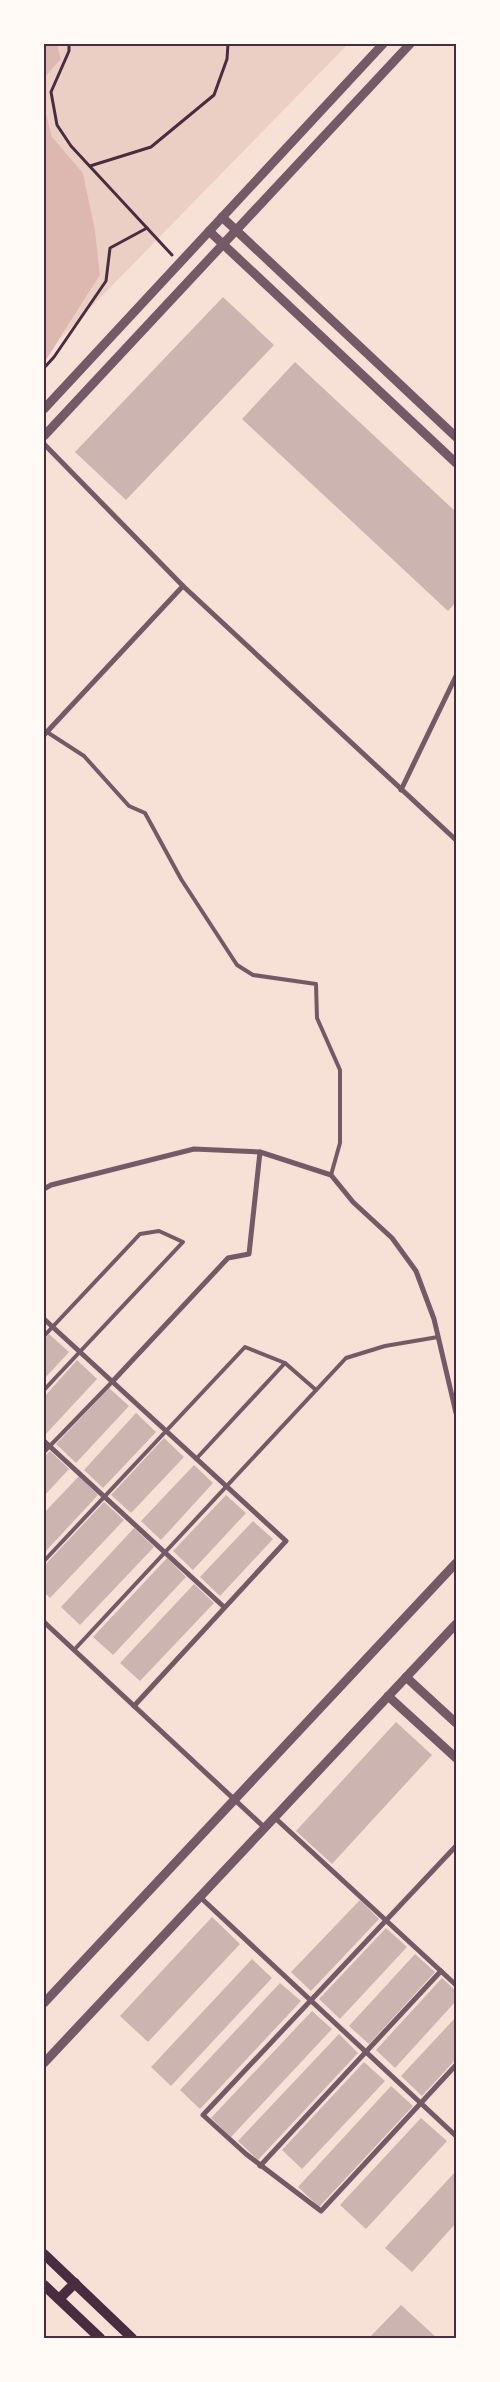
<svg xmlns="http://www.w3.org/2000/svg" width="500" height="2382" font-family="'Alegreya Sans',sans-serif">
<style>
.green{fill:#ebcfc5}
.water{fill:#dcb8b0}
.building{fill:#ccb4b1}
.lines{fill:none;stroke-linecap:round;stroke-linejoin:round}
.path{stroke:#4a2c40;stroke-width:3}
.service{stroke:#755966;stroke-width:4}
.minor{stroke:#755966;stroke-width:5}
.tertiary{stroke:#755966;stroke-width:9}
.secondary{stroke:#4a2c40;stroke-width:10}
.neatline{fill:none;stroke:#4a2c40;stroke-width:2}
</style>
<rect width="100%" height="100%" fill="#f7e1d7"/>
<path class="green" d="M57,44H348L60,339L100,275L95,230L83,173L52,137L44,104V78L61,59Z"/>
<g class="water">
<path d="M44,44H57L61,59L44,78Z"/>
<path d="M44,104L52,137L83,173L95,230L100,275L44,363Z"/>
</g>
<g class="building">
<path d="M223,297L274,345L126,500L75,452Z"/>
<path d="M295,362L456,512V602L448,611L242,419Z"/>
<path d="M49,1334L69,1352L44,1379V1340Z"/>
<path d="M77,1360L97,1379L44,1436V1397Z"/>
<path d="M109,1388L129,1406L76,1463L56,1444Z"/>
<path d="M136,1413L156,1432L103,1488L84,1470Z"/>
<path d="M164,1438L184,1457L131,1513L111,1495Z"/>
<path d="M50,1451L69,1469L44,1496V1457Z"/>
<path d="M194,1465L213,1483L161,1540L141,1521Z"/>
<path d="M79,1476L98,1495L44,1553V1513Z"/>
<path d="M226,1495L246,1513L193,1570L173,1551Z"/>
<path d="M104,1502L124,1520L50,1598L44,1592V1566Z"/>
<path d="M253,1521L273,1539L220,1596L200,1577Z"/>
<path d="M134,1528L154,1547L80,1625L61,1607Z"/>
<path d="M167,1558L186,1577L113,1655L93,1637Z"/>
<path d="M194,1584L214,1603L140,1681L120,1663Z"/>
<path d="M396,1722L432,1755L332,1864L296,1831Z"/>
<path d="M360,1900L379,1919L311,1991L291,1972Z"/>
<path d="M212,1917L240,1944L148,2042L120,2016Z"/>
<path d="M386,1928L407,1947L340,2019L319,1999Z"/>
<path d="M415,1954L435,1972L369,2044L349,2026Z"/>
<path d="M252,1959L272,1978L171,2086L151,2067Z"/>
<path d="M442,1978L456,1991V2001L395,2068L376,2050Z"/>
<path d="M280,1983L301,2001L200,2109L180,2090Z"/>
<path d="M312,2011L332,2029L231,2137L211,2118Z"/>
<path d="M456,2017V2059L422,2096L401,2076Z"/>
<path d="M339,2034L358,2053L258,2160L238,2141Z"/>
<path d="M364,2062L385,2081L302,2169L282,2150Z"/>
<path d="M391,2086L413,2106L319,2207L298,2187Z"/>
<path d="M421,2118L447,2141L366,2229L340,2205Z"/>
<path d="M456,2171V2223L412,2272L385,2248Z"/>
<path d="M401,2305L437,2338H369Z"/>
</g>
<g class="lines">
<g class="path">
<path d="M69,44V51L51,92L57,125L71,146L172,255"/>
<path d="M90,166L151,147L214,95L227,59L228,44"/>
<path d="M44,368L54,357L106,281L110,248L147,228"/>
</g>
<g class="service">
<path d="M47,732L84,756L129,806L145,813L181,879L237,965L253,975L316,984L317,1018L340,1070V1143L331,1175"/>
<path d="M44,1336L140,1234L159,1231L183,1242L44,1390"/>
<path d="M44,1452L112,1382"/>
<path d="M196,1459L285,1363"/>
<path d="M44,1561L245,1347L285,1363L316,1390"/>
<path d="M74,1650L346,1358L385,1346L438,1337"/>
</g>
<g class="minor">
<path d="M44,444L183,586L456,840"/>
<path d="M44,735L183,586"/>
<path d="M401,790L456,676"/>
<path d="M44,1189L51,1185L194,1149L260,1152L331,1175L353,1202L392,1238L416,1271L434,1319L456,1413"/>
<path d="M44,1319L286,1541L134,1706"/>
<path d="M112,1382L228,1258L249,1254L260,1152"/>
<path d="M44,1441L224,1607"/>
<path d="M44,1622L265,1828"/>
<path d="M274,1817L456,1985"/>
<path d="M456,1846L203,2115L246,2154L321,2211L456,2065"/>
<path d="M200,1897L456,2136"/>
<path d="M260,2166L441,1971"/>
</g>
<g class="tertiary">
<path d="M222,217L456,437"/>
<path d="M209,231L456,463"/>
<path d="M44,409L383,44"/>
<path d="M44,436L410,44"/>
<path d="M406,1677L456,1723"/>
<path d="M388,1696L456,1758"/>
<path d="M44,2003L456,1563"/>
<path d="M44,2063L456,1624"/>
</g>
<g class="secondary">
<path d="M44,2254L132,2338"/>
<path d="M44,2285L100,2338"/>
<path d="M59,2299L75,2283"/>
</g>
</g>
<rect width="500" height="2382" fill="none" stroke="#fffaf5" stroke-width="90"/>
<rect x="45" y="45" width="410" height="2292" class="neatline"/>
</svg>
